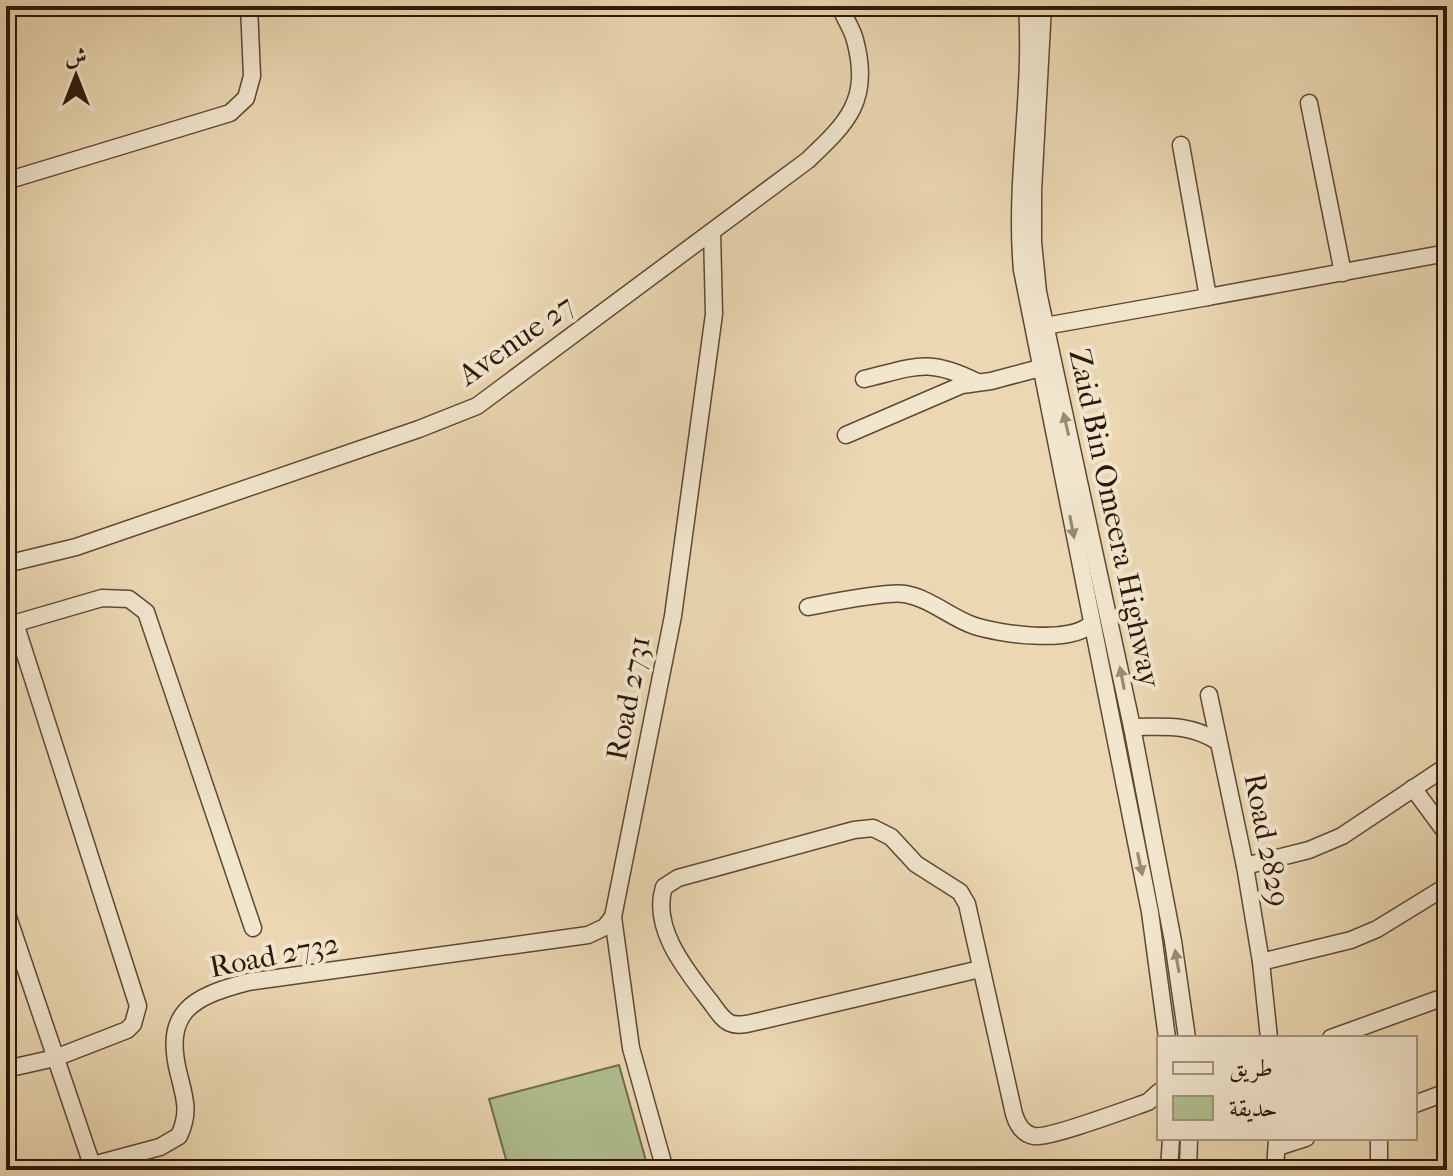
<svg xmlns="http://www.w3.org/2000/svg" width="1453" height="1176" font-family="'IM FELL French Canon',Amiri,serif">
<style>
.green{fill:#b1c091;stroke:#706c4d;stroke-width:2}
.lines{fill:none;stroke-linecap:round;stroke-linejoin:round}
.minor-casing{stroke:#5d4834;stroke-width:19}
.minor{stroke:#f2e6ce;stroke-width:16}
.oneway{fill:#9a8975}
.labels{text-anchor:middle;stroke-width:8;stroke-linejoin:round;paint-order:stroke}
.street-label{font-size:30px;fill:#2e1809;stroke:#f2e6ce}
</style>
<rect width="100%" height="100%" fill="#ebd8b3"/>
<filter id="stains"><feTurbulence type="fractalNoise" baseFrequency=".0025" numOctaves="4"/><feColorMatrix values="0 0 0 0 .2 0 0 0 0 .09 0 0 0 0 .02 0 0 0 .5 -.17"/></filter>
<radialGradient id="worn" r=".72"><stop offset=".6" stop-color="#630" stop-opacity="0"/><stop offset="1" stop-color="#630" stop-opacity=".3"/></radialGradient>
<path class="green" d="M619,1065L648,1168L509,1170L489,1099Z"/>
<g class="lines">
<defs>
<g id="minor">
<path d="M1027,6C1033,94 1014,182 1022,270L1150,912L1167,1038"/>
<path d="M1043,6L1033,191V242L1038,292L1132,727L1173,941L1187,1038"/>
<path d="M1309,103L1343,273"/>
<path d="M6,181L230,113L246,98L252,76L249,6"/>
<path d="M1208,297L1447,253"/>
<path d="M1045,326L1208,297L1181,145"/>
<path d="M864,379C915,367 927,357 977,382"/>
<path d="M846,435L962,385L991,381L1040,368"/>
<path d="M6,564L76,547L419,429L477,406L808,160C848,122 871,100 855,40C852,28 844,18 840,6"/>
<path d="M808,607C829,603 886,591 905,594C929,598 950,617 972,625C998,634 1072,645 1092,623"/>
<path d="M6,626L102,598L129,599L146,612L253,928"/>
<path d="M1209,695L1245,866L1261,962L1269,1038"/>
<path d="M1132,727C1165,727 1188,723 1217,741"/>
<path d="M1413,788L1447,834"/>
<path d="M1245,866L1309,850L1342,836L1447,766"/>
<path d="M6,911L92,1165"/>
<path d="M1261,962L1351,940L1377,929L1447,886"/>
<path d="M980,969L760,1021C750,1023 739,1027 730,1023C721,1019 715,1007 709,1000C686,970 651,928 664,887L678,878L854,830L873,828L891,837L916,864L960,892L967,904L1014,1114C1017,1124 1022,1134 1034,1136C1048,1139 1128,1109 1148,1102L1159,1092"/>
<path d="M1331,1038L1447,996"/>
<path d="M6,1069L55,1058L127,1030L133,1024L138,1006L15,623"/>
<path d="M1415,1104L1447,1092"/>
<path d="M1379,1138V1170"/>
<path d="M1278,1147L1306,1138"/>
<path d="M74,1170L160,1147L179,1136C190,1112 185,1099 179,1075C163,1012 191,997 248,982L588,935L605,927L613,917"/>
<path d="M665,1170L631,1048L613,917L673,616L714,314L712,232"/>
<path d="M1169,1170L1171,1138"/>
<path d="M1188,1170L1189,1138"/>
<path d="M1275,1170L1277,1138"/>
</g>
</defs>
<use href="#minor" class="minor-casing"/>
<use href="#minor" class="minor"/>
</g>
<defs><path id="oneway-solid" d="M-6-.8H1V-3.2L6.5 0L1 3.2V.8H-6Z" transform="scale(2)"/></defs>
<g class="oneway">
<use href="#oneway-solid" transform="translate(1066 424) rotate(-103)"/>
<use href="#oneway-solid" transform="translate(1072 527) rotate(79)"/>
<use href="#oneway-solid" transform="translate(1122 678) rotate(-101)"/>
<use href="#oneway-solid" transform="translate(1140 864) rotate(78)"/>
<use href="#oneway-solid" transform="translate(1177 961) rotate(-100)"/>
</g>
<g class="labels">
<g class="street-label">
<text transform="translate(516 340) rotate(-35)" y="10">Avenue 27</text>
<text transform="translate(1115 518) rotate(78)" y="10">Zaid Bin Omeera Highway</text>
<text transform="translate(628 698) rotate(-79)" y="10">Road 2731</text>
<text transform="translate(1267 840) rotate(79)" y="10">Road 2829</text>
<text transform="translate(274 955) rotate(-11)" y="10">Road 2732</text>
</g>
</g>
<rect width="1453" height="1176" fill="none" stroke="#ebd8b3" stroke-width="32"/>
<rect x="8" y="8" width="1437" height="1160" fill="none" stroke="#2e1809" stroke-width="4"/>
<rect x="16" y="16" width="1421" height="1144" fill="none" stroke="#2e1809" stroke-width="2"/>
<rect x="1157" y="1036" width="260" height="104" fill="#f2e6ce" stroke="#a4947f" stroke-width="2"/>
<rect x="1173" y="1062" width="40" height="12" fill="#f2e6ce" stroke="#a4947f" stroke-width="2"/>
<text x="1229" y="1076" font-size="24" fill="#2e1809">طريق</text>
<rect x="1173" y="1096" width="40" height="24" fill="#b1c091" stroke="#a4947f" stroke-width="2"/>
<text x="1229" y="1116" font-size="24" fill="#2e1809">حديقة</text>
<g transform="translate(76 76)" stroke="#f2e6ce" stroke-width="6" paint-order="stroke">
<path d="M0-6L14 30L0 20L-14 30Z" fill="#2e1809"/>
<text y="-12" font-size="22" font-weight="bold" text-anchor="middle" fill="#2e1809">ش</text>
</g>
<rect width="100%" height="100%" filter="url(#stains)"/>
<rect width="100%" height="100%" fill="url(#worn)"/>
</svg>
